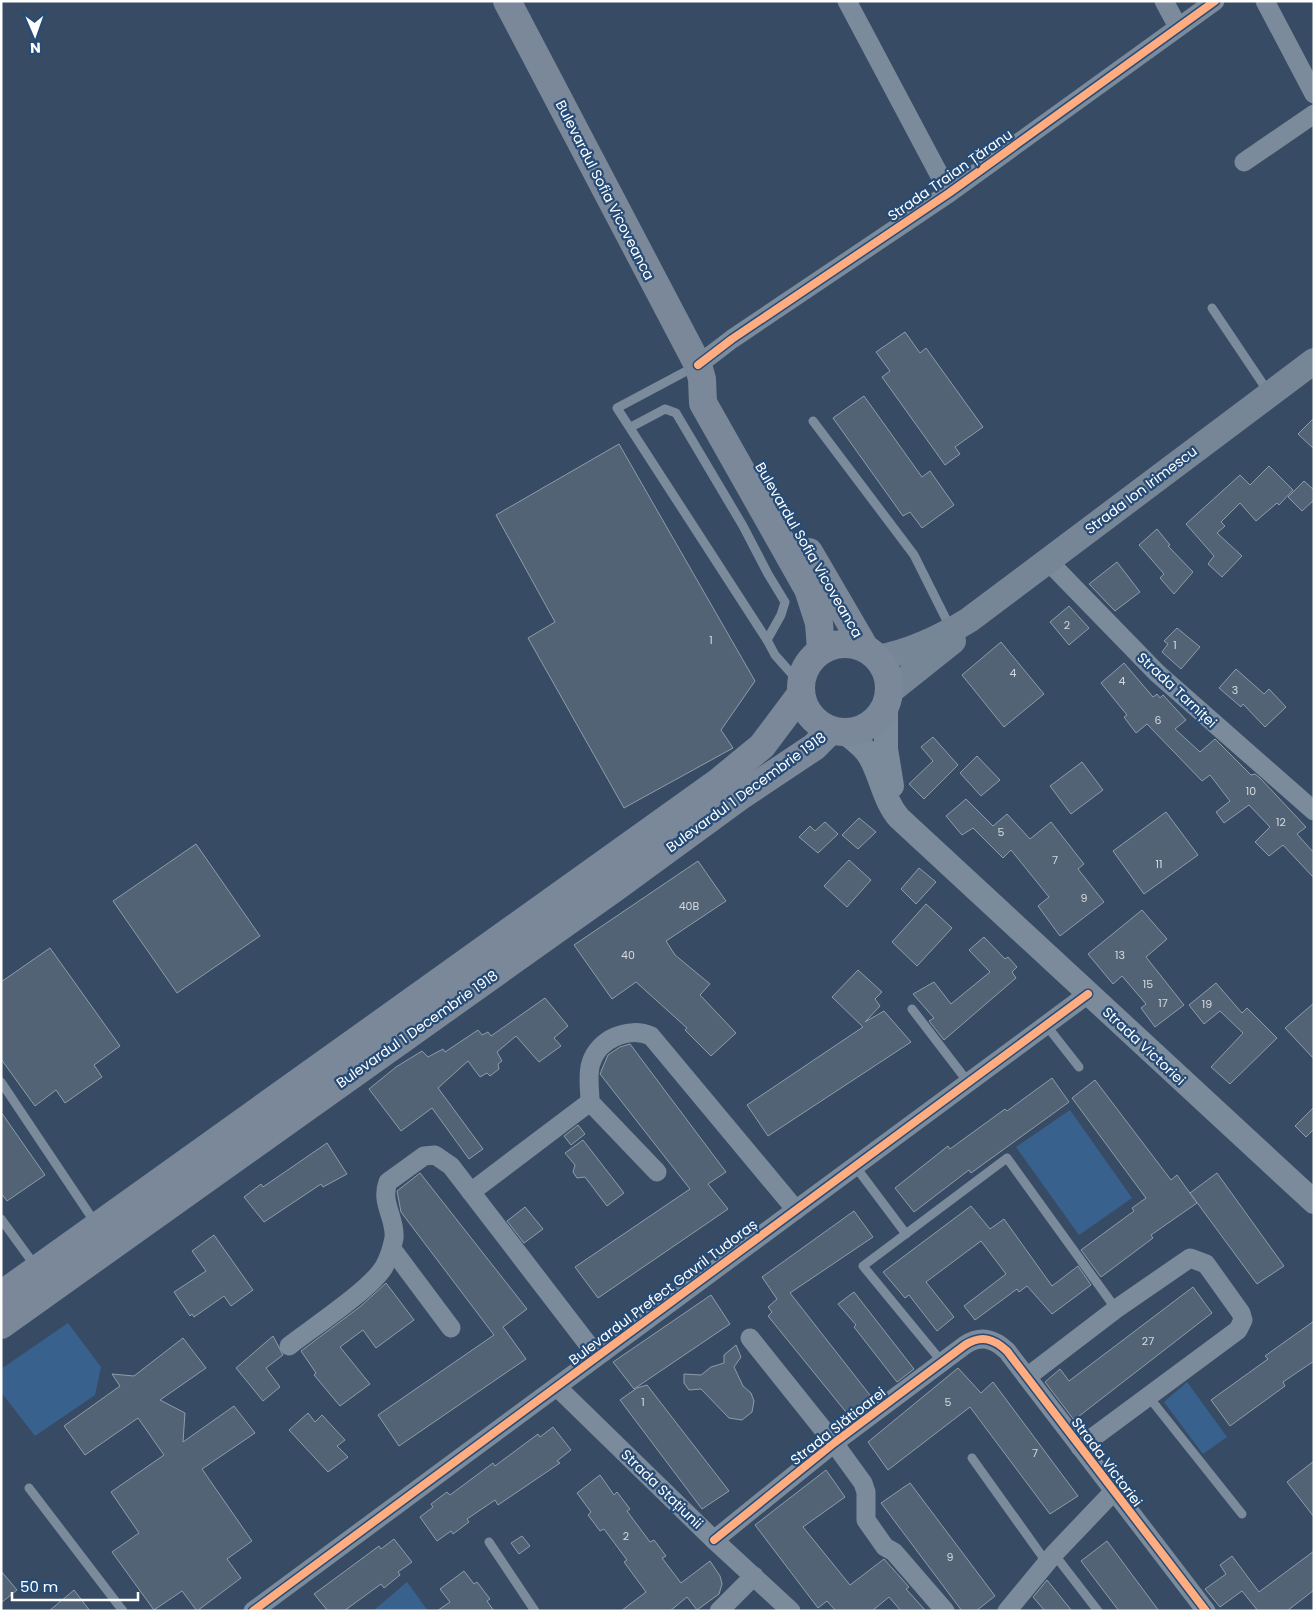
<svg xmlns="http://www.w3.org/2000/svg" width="1315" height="1612" font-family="Poppins,sans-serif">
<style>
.green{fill:#39618d}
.building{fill:#526376;stroke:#8e9caa}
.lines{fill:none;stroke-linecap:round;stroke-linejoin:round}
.service{stroke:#7b8b9b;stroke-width:9}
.minor{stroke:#7b8b9b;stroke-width:19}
.tertiary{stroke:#7b8b9b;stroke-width:24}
.secondary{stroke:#778697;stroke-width:26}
.primary{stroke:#7a889a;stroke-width:28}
.cycleway-casing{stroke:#254b76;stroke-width:11}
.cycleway{stroke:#ffac80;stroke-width:8}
.labels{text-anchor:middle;stroke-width:4.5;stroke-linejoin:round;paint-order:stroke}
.number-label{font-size:11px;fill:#d4d8dd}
.street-label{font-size:14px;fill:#fff;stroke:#254b76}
</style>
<rect width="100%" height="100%" fill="#374c64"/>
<g class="green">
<path d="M1070,1110L1132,1198L1079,1235L1016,1147Z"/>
<path d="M68,1323L101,1367L95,1395L35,1436L1,1392V1369Z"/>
<path d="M1187,1382L1227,1437L1203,1454L1164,1402Z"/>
<path d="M407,1582L428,1611H373Z"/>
</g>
<g class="building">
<path d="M905,332L920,353L926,348L983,427L955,447L960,454L945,465L882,377L890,371L876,352Z"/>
<path d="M864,396L922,477L930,471L954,505L922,528L910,512L903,516L833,418Z"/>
<path d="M1314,418V449L1298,434Z"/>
<path d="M619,444L755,681L721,730L733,748L624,808L528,638L555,622L496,515Z"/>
<path d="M1269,466L1293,490L1279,505L1277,503L1256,521L1240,503L1221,522L1225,526L1217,533L1242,556L1222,577L1208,564L1214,556L1186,524L1240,475L1250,485Z"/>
<path d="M1304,481L1314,490V500L1302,511L1288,497Z"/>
<path d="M1157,529L1170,545L1168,546L1193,572L1174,594L1160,578L1164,574L1139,545Z"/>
<path d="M1117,562L1140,592L1115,611L1089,584Z"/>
<path d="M1069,606L1089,628L1069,645L1050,622Z"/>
<path d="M1177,628L1200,647L1181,669L1162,652L1168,644L1164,641Z"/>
<path d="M1001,642L1044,694L1004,727L962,675Z"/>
<path d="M1124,663L1153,697L1157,694L1160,698L1163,695L1186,720L1175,729L1200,752L1215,739L1251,775L1255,774L1260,778L1306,827L1297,834L1314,853V878L1283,845L1269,856L1255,842L1270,827L1249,805L1224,823L1216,812L1230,801L1210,775L1202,781L1147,724L1136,733L1124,717L1127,715L1101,683Z"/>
<path d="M1236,669L1264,694L1269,689L1286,707L1265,727L1243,704L1241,707L1219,688Z"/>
<path d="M933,737L958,765L924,799L909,784L933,761L921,747Z"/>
<path d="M977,756L1000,780L981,796L960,773Z"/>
<path d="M1082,762L1103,790L1071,814L1050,786Z"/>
<path d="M966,799L993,826L1007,814L1030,839L1051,822L1084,864L1078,869L1104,902L1060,936L1038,906L1049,897L1011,850L1003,858L973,828L962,835L946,816Z"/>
<path d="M1166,812L1198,855L1144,894L1113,851Z"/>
<path d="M859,818L876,832L858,849L842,835Z"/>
<path d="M825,822L838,834L818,853L799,837L810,826L815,831Z"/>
<path d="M196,844L260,936L177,993L113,901Z"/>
<path d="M849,860L871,880L847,907L824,886Z"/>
<path d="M698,861L726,901L666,941L675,955L710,984L700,995L736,1033L711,1056L685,1030L687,1028L636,982L612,999L574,945Z"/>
<path d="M919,868L936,882L916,904L901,889Z"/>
<path d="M926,904L952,928L917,966L892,942Z"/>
<path d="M1142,910L1167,939L1146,957L1184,1005L1155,1027L1141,1008L1146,1004L1122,976L1113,984L1088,954Z"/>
<path d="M984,937L1005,959L1008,957L1017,967L1012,972L1016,978L944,1040L929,1021L934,1018L913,994L934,982L951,1004L990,972L969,950Z"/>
<path d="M50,948L120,1046L94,1065L102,1077L65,1103L56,1090L35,1106L1,1059V982Z"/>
<path d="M858,970L882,992L875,999L880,1006L865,1022L884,1011L911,1042L768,1136L747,1105L863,1027L832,997Z"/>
<path d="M1216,983L1242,1013L1247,1008L1277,1038L1230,1084L1211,1067L1243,1033L1220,1011L1204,1024L1189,1005Z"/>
<path d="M545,998L568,1026L554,1038L561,1046L539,1062L516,1036L497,1052L502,1061L498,1064L499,1069L490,1076L487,1073L480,1077L468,1061L438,1088L483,1149L469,1159L432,1108L401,1131L369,1089L396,1067L422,1051L428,1057L443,1049L445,1052L478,1030L482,1035L488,1032L491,1036Z"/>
<path d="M1314,1003V1059L1285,1028Z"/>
<path d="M630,1044L726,1172L708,1184L728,1209L598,1298L575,1267L690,1189L600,1074L608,1055L620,1047Z"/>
<path d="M1052,1078L1069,1102L971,1173L969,1170L914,1212L895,1188L948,1146L950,1149L1005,1109L1007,1111Z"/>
<path d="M1095,1080L1171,1180L1177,1175L1197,1203L1151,1235L1153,1238L1101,1277L1081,1250L1134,1211L1132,1208L1146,1198L1072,1098Z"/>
<path d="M1314,1107V1129L1306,1137L1295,1126Z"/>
<path d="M1,1112L45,1175L7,1201L1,1193Z"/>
<path d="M578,1125L585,1134L571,1145L564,1136Z"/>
<path d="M583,1140L624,1193L607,1206L585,1177L577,1178L573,1172L575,1165L565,1153Z"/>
<path d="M327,1143L347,1174L323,1187L321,1184L264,1222L244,1197L261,1184L263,1187Z"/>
<path d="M420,1173L527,1309L503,1327L526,1359L399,1446L378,1415L494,1335L401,1212L397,1191Z"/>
<path d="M1217,1173L1284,1266L1257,1284L1190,1193Z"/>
<path d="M971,1206L990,1229L1004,1219L1052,1286L1078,1266L1091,1285L1052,1314L1027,1286L1019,1292L1017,1289L975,1320L964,1306L1006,1274L981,1241L926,1282L954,1317L937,1331L909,1295L905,1298L883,1272Z"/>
<path d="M525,1207L543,1229L524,1243L507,1221Z"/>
<path d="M854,1211L873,1237L790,1293L873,1399L850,1417L768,1316L772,1312L768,1307L777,1299L762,1277Z"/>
<path d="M214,1235L253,1290L231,1306L224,1296L194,1317L192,1314L190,1316L174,1292L206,1271L192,1251Z"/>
<path d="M386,1283L414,1320L376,1348L363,1330L340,1347L370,1384L340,1406L314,1375L316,1373L301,1351L361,1306Z"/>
<path d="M1193,1287L1212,1313L1074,1420L1045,1382L1060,1369L1069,1381Z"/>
<path d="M854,1292L914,1369L897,1382L854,1327L856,1325L838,1304Z"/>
<path d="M711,1295L730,1324L634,1389L613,1362Z"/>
<path d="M1314,1321V1361L1283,1382L1285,1386L1230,1426L1211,1400L1268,1359L1265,1356Z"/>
<path d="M273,1336L283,1355L266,1368L280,1387L263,1401L236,1368Z"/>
<path d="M183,1338L206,1368L160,1400L185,1413L183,1442L234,1406L255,1433L202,1469L252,1541L227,1559L241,1578L197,1611L182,1591L154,1610L112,1552L139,1533L111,1492L164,1455L138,1418L85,1455L64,1426L120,1386L112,1374L134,1376Z"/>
<path d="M736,1345L741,1357L734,1367L743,1386L751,1393L754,1401L752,1412L742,1420L729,1418L701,1389L689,1390L684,1383V1374L701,1375L711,1367L724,1363V1355Z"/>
<path d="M958,1368L981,1393L993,1382L1078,1496L1050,1514L970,1407L888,1470L868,1442Z"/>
<path d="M647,1385L729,1491L702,1509L620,1400L637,1388Z"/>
<path d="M308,1413L315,1422L322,1415L345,1440L337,1446L348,1457L328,1472L289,1430Z"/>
<path d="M553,1427L571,1450L557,1461L560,1463L498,1505L495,1500L467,1519L469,1522L453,1534L451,1531L437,1541L420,1517L433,1507L431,1504L447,1492L450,1495L493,1463L495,1466L538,1434L540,1437Z"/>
<path d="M1314,1461V1517L1287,1482Z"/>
<path d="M826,1470L845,1497L803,1527L850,1585L884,1559L909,1587L906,1589L926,1611H901L889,1597L872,1611H836L827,1601L818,1608L755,1525Z"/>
<path d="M600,1475L614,1495L617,1492L630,1509L627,1511L650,1542L654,1540L666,1556L662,1558L681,1583L710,1561L720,1576L722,1584L719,1594L697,1610L687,1597L670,1611H621L646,1592L624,1562L627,1560L604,1529L600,1531L588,1515L591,1512L577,1493Z"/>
<path d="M910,1483L995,1596L976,1611H962L881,1503Z"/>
<path d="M522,1536L530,1546L519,1554L511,1543Z"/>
<path d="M394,1539L412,1562L398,1572L400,1575L384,1588L381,1584L344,1611H328L314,1594L379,1546L381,1549Z"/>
<path d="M1107,1541L1159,1611H1119L1081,1561Z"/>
<path d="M1314,1551V1590L1287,1611H1258L1242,1591L1220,1607L1205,1589L1226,1574L1220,1565L1232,1556L1259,1592Z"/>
<path d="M1,1571L17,1590L1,1603Z"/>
<path d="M464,1571L474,1584L477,1582L490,1599L487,1601L494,1611H437L450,1602L440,1589Z"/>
<path d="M1047,1580L1072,1611H1045L1033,1597Z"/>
<path d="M74,1590L90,1611H49Z"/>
</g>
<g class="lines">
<g class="service">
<path d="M1212,308L1269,393"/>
<path d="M694,367L617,408L767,640"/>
<path d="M813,421L914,555L950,627"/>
<path d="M631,427L665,409L676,413L743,526L768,574L785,602L781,615L767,640L775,655L791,673L805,668"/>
<path d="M912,1009L968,1082"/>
<path d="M1046,1025L1079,1067"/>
<path d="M1,1082L96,1224"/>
<path d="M855,1166L906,1234"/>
<path d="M1,1219L36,1267"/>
<path d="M942,1362L863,1266L1007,1158L1116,1309"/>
<path d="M1148,1396L1242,1514"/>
<path d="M972,1458L1047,1563"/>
<path d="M29,1488L123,1611"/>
<path d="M489,1542L535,1611"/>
<path d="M1054,1554L1098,1611"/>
</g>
<g class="minor">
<path d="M847,1L949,193"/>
<path d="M1164,1L1178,27"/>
<path d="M1265,1L1314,94"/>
<path d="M1244,162L1314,114"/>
<path d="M698,365L732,339L949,193L1215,1"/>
<path d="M1048,561L1157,673L1314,811"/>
<path d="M657,1172L590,1102C590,1090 587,1074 591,1063C598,1039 629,1026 651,1036L796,1210"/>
<path d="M471,1192L590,1102"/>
<path d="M392,1249L451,1328"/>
<path d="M750,1338L834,1443L863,1483L866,1492V1520L885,1547L894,1552L945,1611"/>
<path d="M289,1346C312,1328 370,1290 384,1267C389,1258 392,1249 394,1238C396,1218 380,1203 388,1182L424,1156L435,1155L451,1166L597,1356"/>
<path d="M1027,1377L1116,1309L1190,1258L1206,1264L1241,1313L1243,1320L1238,1330L1080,1447"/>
<path d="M557,1387L714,1540L791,1611"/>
<path d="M714,1540L834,1443L965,1345C981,1335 993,1338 1007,1351L1206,1611"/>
<path d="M253,1611L1088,994"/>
<path d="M719,1611L754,1576"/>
<path d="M1007,1611L1054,1554L1114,1491"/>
</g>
<g class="tertiary">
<path d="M886,704V749L892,786"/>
<path d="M844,732C853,739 864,746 870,757C881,776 884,801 899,818L1314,1202"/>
</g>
<g class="secondary">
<path d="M877,658C910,652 940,638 969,620L1314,361"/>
<path d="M889,692L953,641"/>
</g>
<g class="primary">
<path d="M507,1L698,365L702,379L703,403L808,589L819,623L821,650"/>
<path d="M809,552L865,648"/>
<circle cx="845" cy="688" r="44"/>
<path d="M1,1295L717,783L762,746L801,694"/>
<path d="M1,1325L616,887L742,795L814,747L831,730"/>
</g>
<defs>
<g id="cycleway">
<path d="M698,365L732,339L949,193L1215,1"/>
<path d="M714,1540L834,1443L965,1345C981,1335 993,1338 1007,1351L1206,1611"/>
<path d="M253,1611L1088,994"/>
</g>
</defs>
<use href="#cycleway" class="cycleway-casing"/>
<use href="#cycleway" class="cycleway"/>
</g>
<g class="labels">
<g class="number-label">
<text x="1067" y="629">2</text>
<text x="711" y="644">1</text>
<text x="1175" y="649">1</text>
<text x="1013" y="677">4</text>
<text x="1122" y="685">4</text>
<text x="1235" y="694">3</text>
<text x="1158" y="724">6</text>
<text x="1251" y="795">10</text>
<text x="1281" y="826">12</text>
<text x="1001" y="836">5</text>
<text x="1055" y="864">7</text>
<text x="1159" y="868">11</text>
<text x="1084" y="902">9</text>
<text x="689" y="910">40B</text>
<text x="628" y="959">40</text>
<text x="1120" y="959">13</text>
<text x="1148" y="988">15</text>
<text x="1163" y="1007">17</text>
<text x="1207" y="1008">19</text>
<text x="1148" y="1345">27</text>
<text x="643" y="1406">1</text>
<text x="948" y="1406">5</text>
<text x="1035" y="1457">7</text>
<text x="626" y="1540">2</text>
<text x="950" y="1561">9</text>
</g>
<g class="street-label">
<text transform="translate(950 175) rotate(-35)" y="5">Strada Traian Țăranu</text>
<text transform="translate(605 190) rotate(63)" y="5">Bulevardul Sofia Vicoveanca</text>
<text transform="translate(1141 490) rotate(-37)" y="5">Strada Ion Irimescu</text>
<text transform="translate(809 550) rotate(60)" y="5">Bulevardul Sofia Vicoveanca</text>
<text transform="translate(1177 690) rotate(43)" y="5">Strada Tarniței</text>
<text transform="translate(746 792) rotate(-36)" y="5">Bulevardul 1 Decembrie 1918</text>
<text transform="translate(417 1029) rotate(-35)" y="5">Bulevardul 1 Decembrie 1918</text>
<text transform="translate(1144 1046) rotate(43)" y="5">Strada Victoriei</text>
<text transform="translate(663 1292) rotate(-37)" y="5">Bulevardul Prefect Gavril Tudoraș</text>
<text transform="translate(838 1426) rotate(-38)" y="5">Strada Slătioarei</text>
<text transform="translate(1107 1462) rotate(53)" y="5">Strada Victoriei</text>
<text transform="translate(662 1489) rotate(44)" y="5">Strada Stațiunii</text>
</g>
</g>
<rect width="1315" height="1612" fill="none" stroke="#ffffff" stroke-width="5"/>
<g transform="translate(35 35) rotate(178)" stroke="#254b76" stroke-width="4" paint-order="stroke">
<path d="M0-4L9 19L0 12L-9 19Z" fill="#ffffff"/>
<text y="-8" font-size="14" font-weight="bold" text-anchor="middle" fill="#ffffff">N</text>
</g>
<path d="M12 1592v8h126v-8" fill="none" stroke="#ffffff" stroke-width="2.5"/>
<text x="20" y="1592" font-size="15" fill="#ffffff" stroke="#254b76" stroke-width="4" paint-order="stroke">50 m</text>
</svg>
